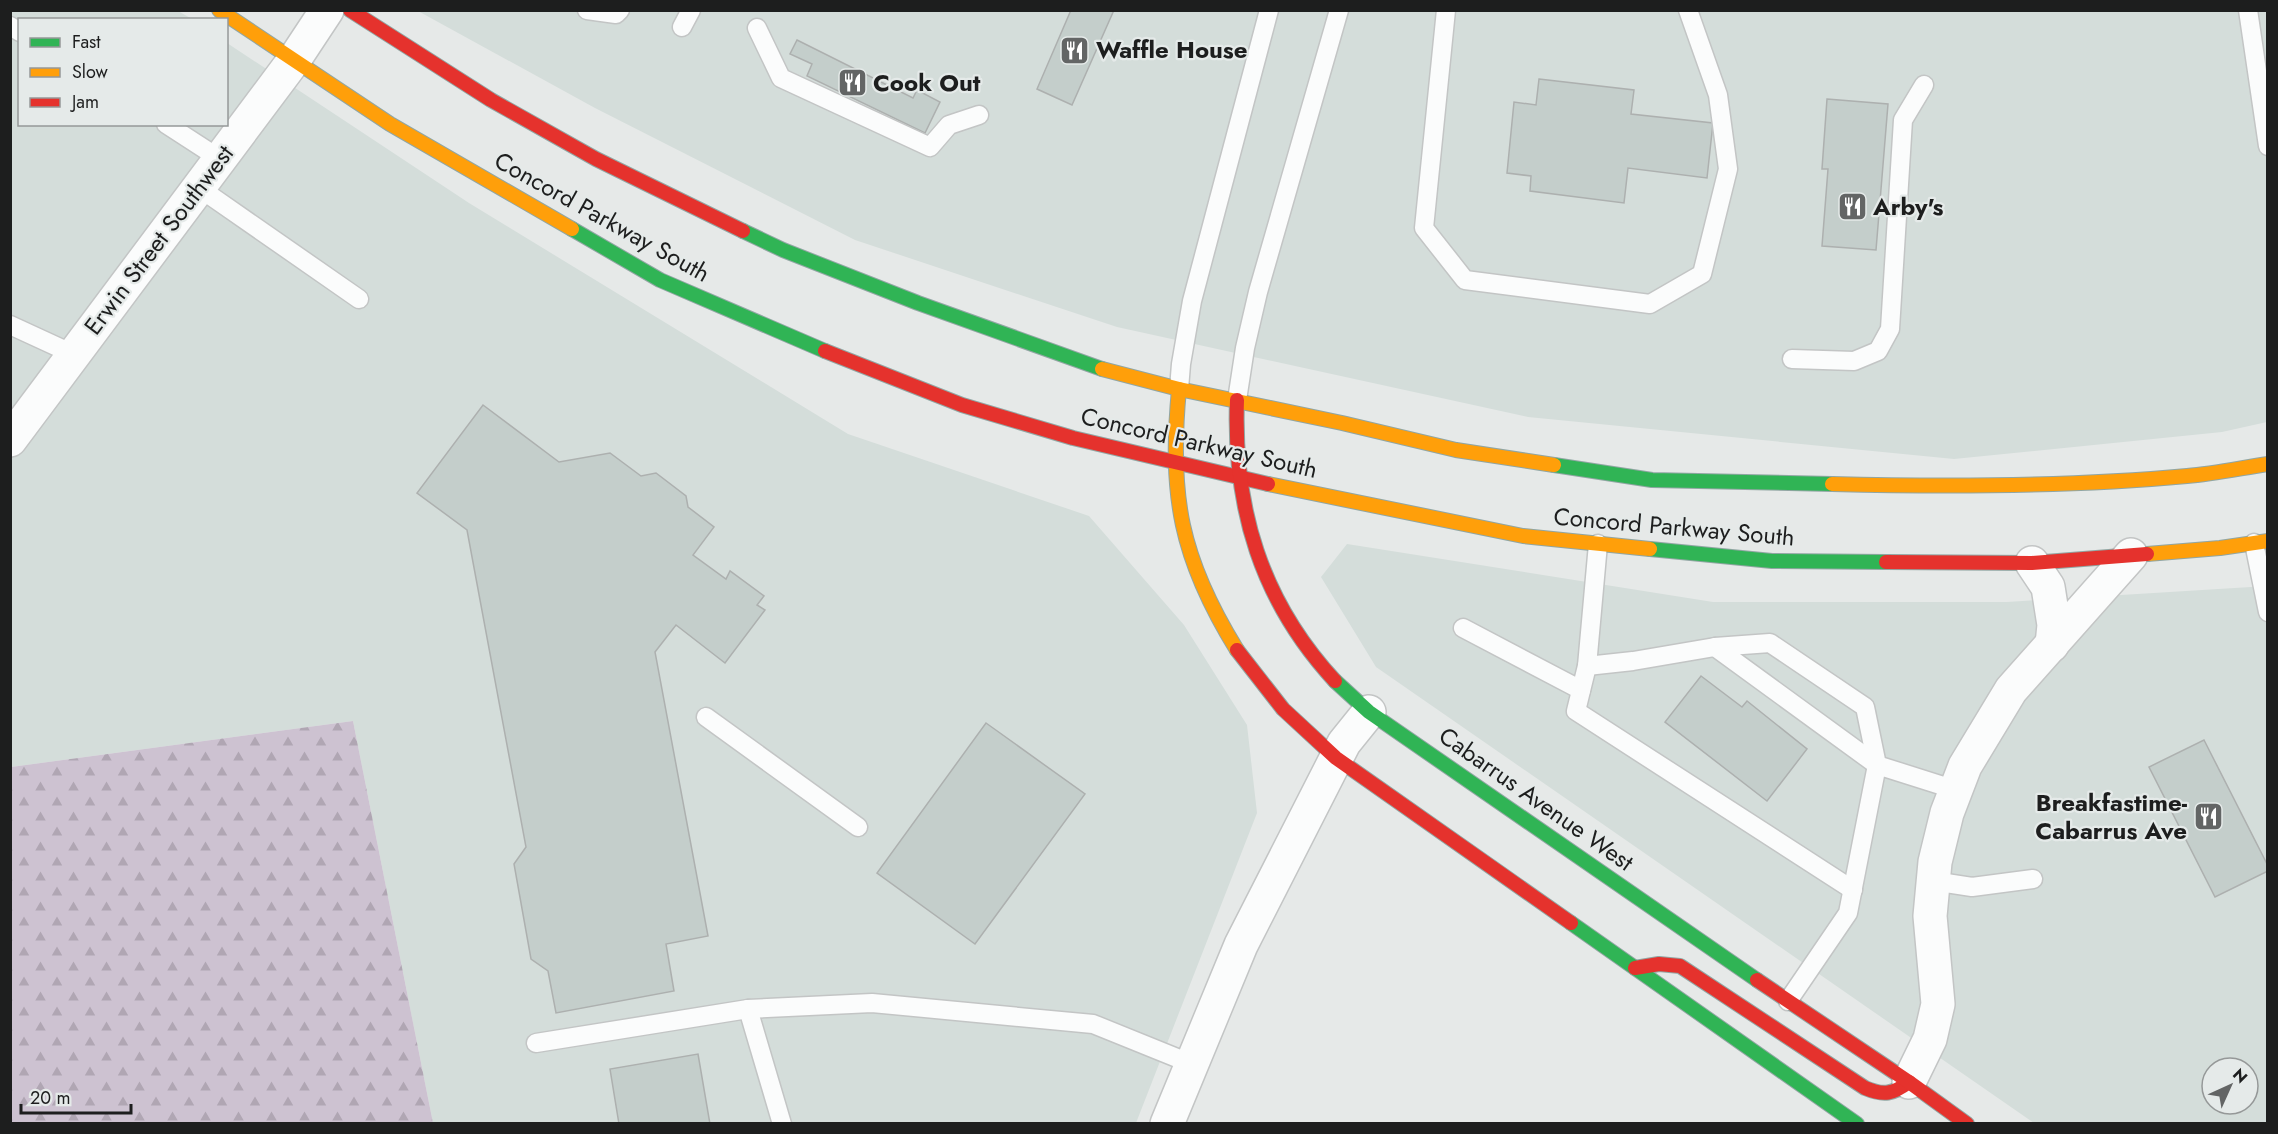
<svg xmlns="http://www.w3.org/2000/svg" width="2278" height="1134" font-family="Jost,sans-serif">
<style>
.built{fill:#d4ddda;fill-rule:evenodd}
.forest{fill:url(#forest-firs)}
.building{fill:#c4cecb;stroke:#adb0af;stroke-width:1.5}
.lines{fill:none;stroke-linecap:round;stroke-linejoin:round}
.lane-casing{stroke:#c3c5c5;stroke-width:21}
.street-casing{stroke:#c3c5c5;stroke-width:36}
.fast-casing{stroke:#91a6a3;stroke-width:16}
.slow-casing{stroke:#91a6a3;stroke-width:16}
.jam-casing{stroke:#91a6a3;stroke-width:16}
.lane{stroke:#fbfcfc;stroke-width:18}
.street{stroke:#fbfcfc;stroke-width:33}
.fast{stroke:#30b455;stroke-width:14}
.slow{stroke:#ff9f0a;stroke-width:14}
.jam{stroke:#e5322d;stroke-width:14}
.labels{text-anchor:middle;stroke-width:4.5;stroke-linejoin:round;paint-order:stroke}
.poi-label{font-size:24px;font-weight:bold;fill:#1d1e1e;stroke:#e5eae9;text-anchor:start}
.street-label{font-size:24px;fill:#1d1e1e;stroke:#e5eae9}
</style>
<defs>
<pattern id="forest-firs" width="22" height="20" patternUnits="userSpaceOnUse" patternTransform="scale(1.5)"><rect width="22" height="20" fill="#cdc2d1"/><path d="M5 1l3.5 6h-7zM16 11l3.5 6h-7z" fill="#b0a6b3"/></pattern>
</defs>
<rect width="100%" height="100%" fill="#e6e9e8"/>
<g class="built">
<path d="M10,11H178L192,19L20,20V124H226L227,43L469,203L848,434L1089,516L1184,625L1247,725L1257,813L1136,1123H433L353,721L11,767Z"/>
<path d="M418,11H2267V422L2222,432L1954,459L1528,417L1117,327L855,240L595,108Z"/>
<path d="M1347,544L1713,602H2007L2267,586V1123H2034L1376,667L1321,577ZM2212,1068H2248V1104H2212Z"/>
</g>
<path class="forest" d="M353,721L433,1123H11V767Z"/>
<g class="building">
<path d="M1071,10H1114L1072,105L1037,89Z"/>
<path d="M797,40L913,98L917,90L940,102L925,133L807,76L812,64L790,54Z"/>
<path d="M1539,79L1634,90L1631,114L1713,123L1707,178L1628,168L1624,203L1530,191L1531,176L1507,173L1514,102L1536,105Z"/>
<path d="M1827,99L1888,104L1876,250L1822,246L1828,169H1822Z"/>
<path d="M483,405L559,462L610,453L641,476L656,473L686,496L688,507L714,527L693,555L726,579L730,571L764,596L757,605L765,610L725,663L676,625L655,652L708,936L666,944L674,991L556,1013L548,971L531,959L514,864L526,847L467,530L417,493Z"/>
<path d="M1701,676L1742,707L1747,701L1807,749L1767,801L1665,722Z"/>
<path d="M986,723L1085,794L975,944L877,873Z"/>
<path d="M2204,740L2268,866V871L2215,897L2149,767Z"/>
<path d="M698,1054L710,1124H619L610,1069Z"/>
</g>
<g class="lines">
<defs>
<g id="lane">
<path d="M587,10L616,14L620,10"/>
<path d="M1446,10L1424,228L1465,280L1650,304L1702,274L1728,169L1718,95L1688,10"/>
<path d="M2248,10L2268,146"/>
<path d="M10,26L20,32"/>
<path d="M682,27L691,10"/>
<path d="M757,28L781,78L930,147L949,125L979,115"/>
<path d="M166,124L220,159"/>
<path d="M198,187L359,299"/>
<path d="M10,325L73,354"/>
<path d="M1792,359L1854,361L1878,351L1890,329L1903,120L1924,85"/>
<path d="M1179,389L1181,364L1192,301L1269,10"/>
<path d="M1237,400L1245,348L1258,292L1339,10"/>
<path d="M2254,543L2268,612"/>
<path d="M1598,544L1587,666L1576,711L1853,890"/>
<path d="M1463,628L1581,690"/>
<path d="M1715,647L1877,765"/>
<path d="M1587,666L1633,661L1715,647L1770,643L1865,707L1877,765"/>
<path d="M706,717L858,827"/>
<path d="M1933,881L1972,887L2033,879"/>
<path d="M1788,1001L1848,913L1877,765L1956,790"/>
<path d="M748,1009L782,1124"/>
<path d="M536,1043L748,1009L872,1003L1093,1024L1192,1064"/>
</g>
<g id="street">
<path d="M10,440L294,60L327,10"/>
<path d="M2032,563L2048,587L2054,625L2052,645"/>
<path d="M1909,1082L1930,1039L1938,1004L1930,916L1935,862L1947,813L1965,766L2011,690L2131,555"/>
<path d="M1167,1124L1241,945L1344,743L1369,712"/>
</g>
<g id="fast">
<path d="M572,229L660,280L825,351"/>
<path d="M743,231L783,250L918,303L1102,369"/>
<path d="M1554,465L1652,480L1832,484"/>
<path d="M1650,549L1772,561L1886,562"/>
<path d="M1335,681L1369,712L1757,980"/>
<path d="M1571,923L1857,1124"/>
</g>
<g id="slow">
<path d="M219,10L390,124L572,229"/>
<path d="M1102,369L1179,389L1342,423L1456,450L1554,465"/>
<path d="M1179,389C1169,495 1180,558 1237,650"/>
<path d="M1268,484L1523,536L1650,549"/>
<path d="M1832,484C1950,487 2069,487 2187,476C2214,474 2241,468 2268,464"/>
<path d="M2147,554L2220,548L2268,541"/>
</g>
<g id="jam">
<path d="M350,10L491,100L596,159L743,231"/>
<path d="M825,351L962,405L1073,438L1268,484"/>
<path d="M1237,400C1233,508 1261,601 1335,681"/>
<path d="M1886,562L2032,563L2147,554"/>
<path d="M1237,650L1283,709L1336,758L1571,923"/>
<path d="M1635,968L1659,964L1680,966L1865,1088C1884,1096 1893,1094 1909,1082"/>
<path d="M1757,980L1909,1082L1967,1124"/>
</g>
</defs>
<use href="#lane" class="lane-casing"/>
<use href="#street" class="street-casing"/>
<use href="#fast" class="fast-casing"/>
<use href="#slow" class="slow-casing"/>
<use href="#jam" class="jam-casing"/>
<use href="#lane" class="lane"/>
<use href="#street" class="street"/>
<use href="#fast" class="fast"/>
<use href="#slow" class="slow"/>
<use href="#jam" class="jam"/>
</g>
<defs>
<symbol id="restaurant-square" viewBox="-11 -11 22 22"><rect x="-9" y="-9" width="18" height="18" rx="4" fill="#636565" stroke="#e5eae9"/><path d="M-5-6h1v4h1v-4h1v4h1v-4h1v5L-1.5 .5V6h-2V.5L-5-1ZM5-6V6H3V1.5H1.5Q1.5-4 5-6Z" fill="#fff"/></symbol>
</defs>
<g fill-rule="evenodd">
<use href="#restaurant-square" x="1058" y="34" width="33" height="33"/>
<use href="#restaurant-square" x="836" y="66" width="33" height="33"/>
<use href="#restaurant-square" x="1836" y="190" width="33" height="33"/>
<use href="#restaurant-square" x="2192" y="800" width="33" height="33"/>
</g>
<g class="labels">
<g class="poi-label">
<text x="1096" y="58">Waffle House</text>
<text x="873" y="91">Cook Out</text>
<text x="1873" y="215">Arby's</text>
<text x="2187" y="811" text-anchor="end">Breakfastime-<tspan x="2187" dy="28">Cabarrus Ave</tspan></text>
</g>
<g class="street-label">
<text transform="translate(602 217) rotate(29)" y="8">Concord Parkway South</text>
<text transform="translate(159 240) rotate(-53)" y="8">Erwin Street Southwest</text>
<text transform="translate(1199 443) rotate(13)" y="8">Concord Parkway South</text>
<text transform="translate(1674 527) rotate(5)" y="8">Concord Parkway South</text>
<text transform="translate(1536 799) rotate(35)" y="8">Cabarrus Avenue West</text>
</g>
</g>
<rect width="2278" height="1134" fill="none" stroke="#1d1e1e" stroke-width="24"/>
<rect x="18" y="18" width="210" height="108" fill="#e5eae9" stroke="#959898" stroke-width="1.5"/>
<rect x="30" y="38" width="30" height="9" fill="#30b455" stroke="#959898" stroke-width="1.5"/>
<text x="72" y="48" font-size="18" fill="#1d1e1e">Fast</text>
<rect x="30" y="68" width="30" height="9" fill="#ff9f0a" stroke="#959898" stroke-width="1.5"/>
<text x="72" y="78" font-size="18" fill="#1d1e1e">Slow</text>
<rect x="30" y="98" width="30" height="9" fill="#e5322d" stroke="#959898" stroke-width="1.5"/>
<text x="72" y="108" font-size="18" fill="#1d1e1e">Jam</text>
<g transform="translate(2230 1086) rotate(45)"><circle r="28" fill="#e5eae9" stroke="#959898" stroke-width="1.5"/>
<path d="M0-4.5L10 22L0 15L-10 22Z" fill="#636565"/>
<text y="-9" font-size="16" font-weight="bold" text-anchor="middle" fill="#1d1e1e">N</text>
</g>
<path d="M21 1104v9h110v-9" fill="none" stroke="#1d1e1e" stroke-width="3"/>
<text x="30" y="1104" font-size="18" fill="#1d1e1e" stroke="#e5eae9" stroke-width="4.5" paint-order="stroke">20 m</text>
</svg>
